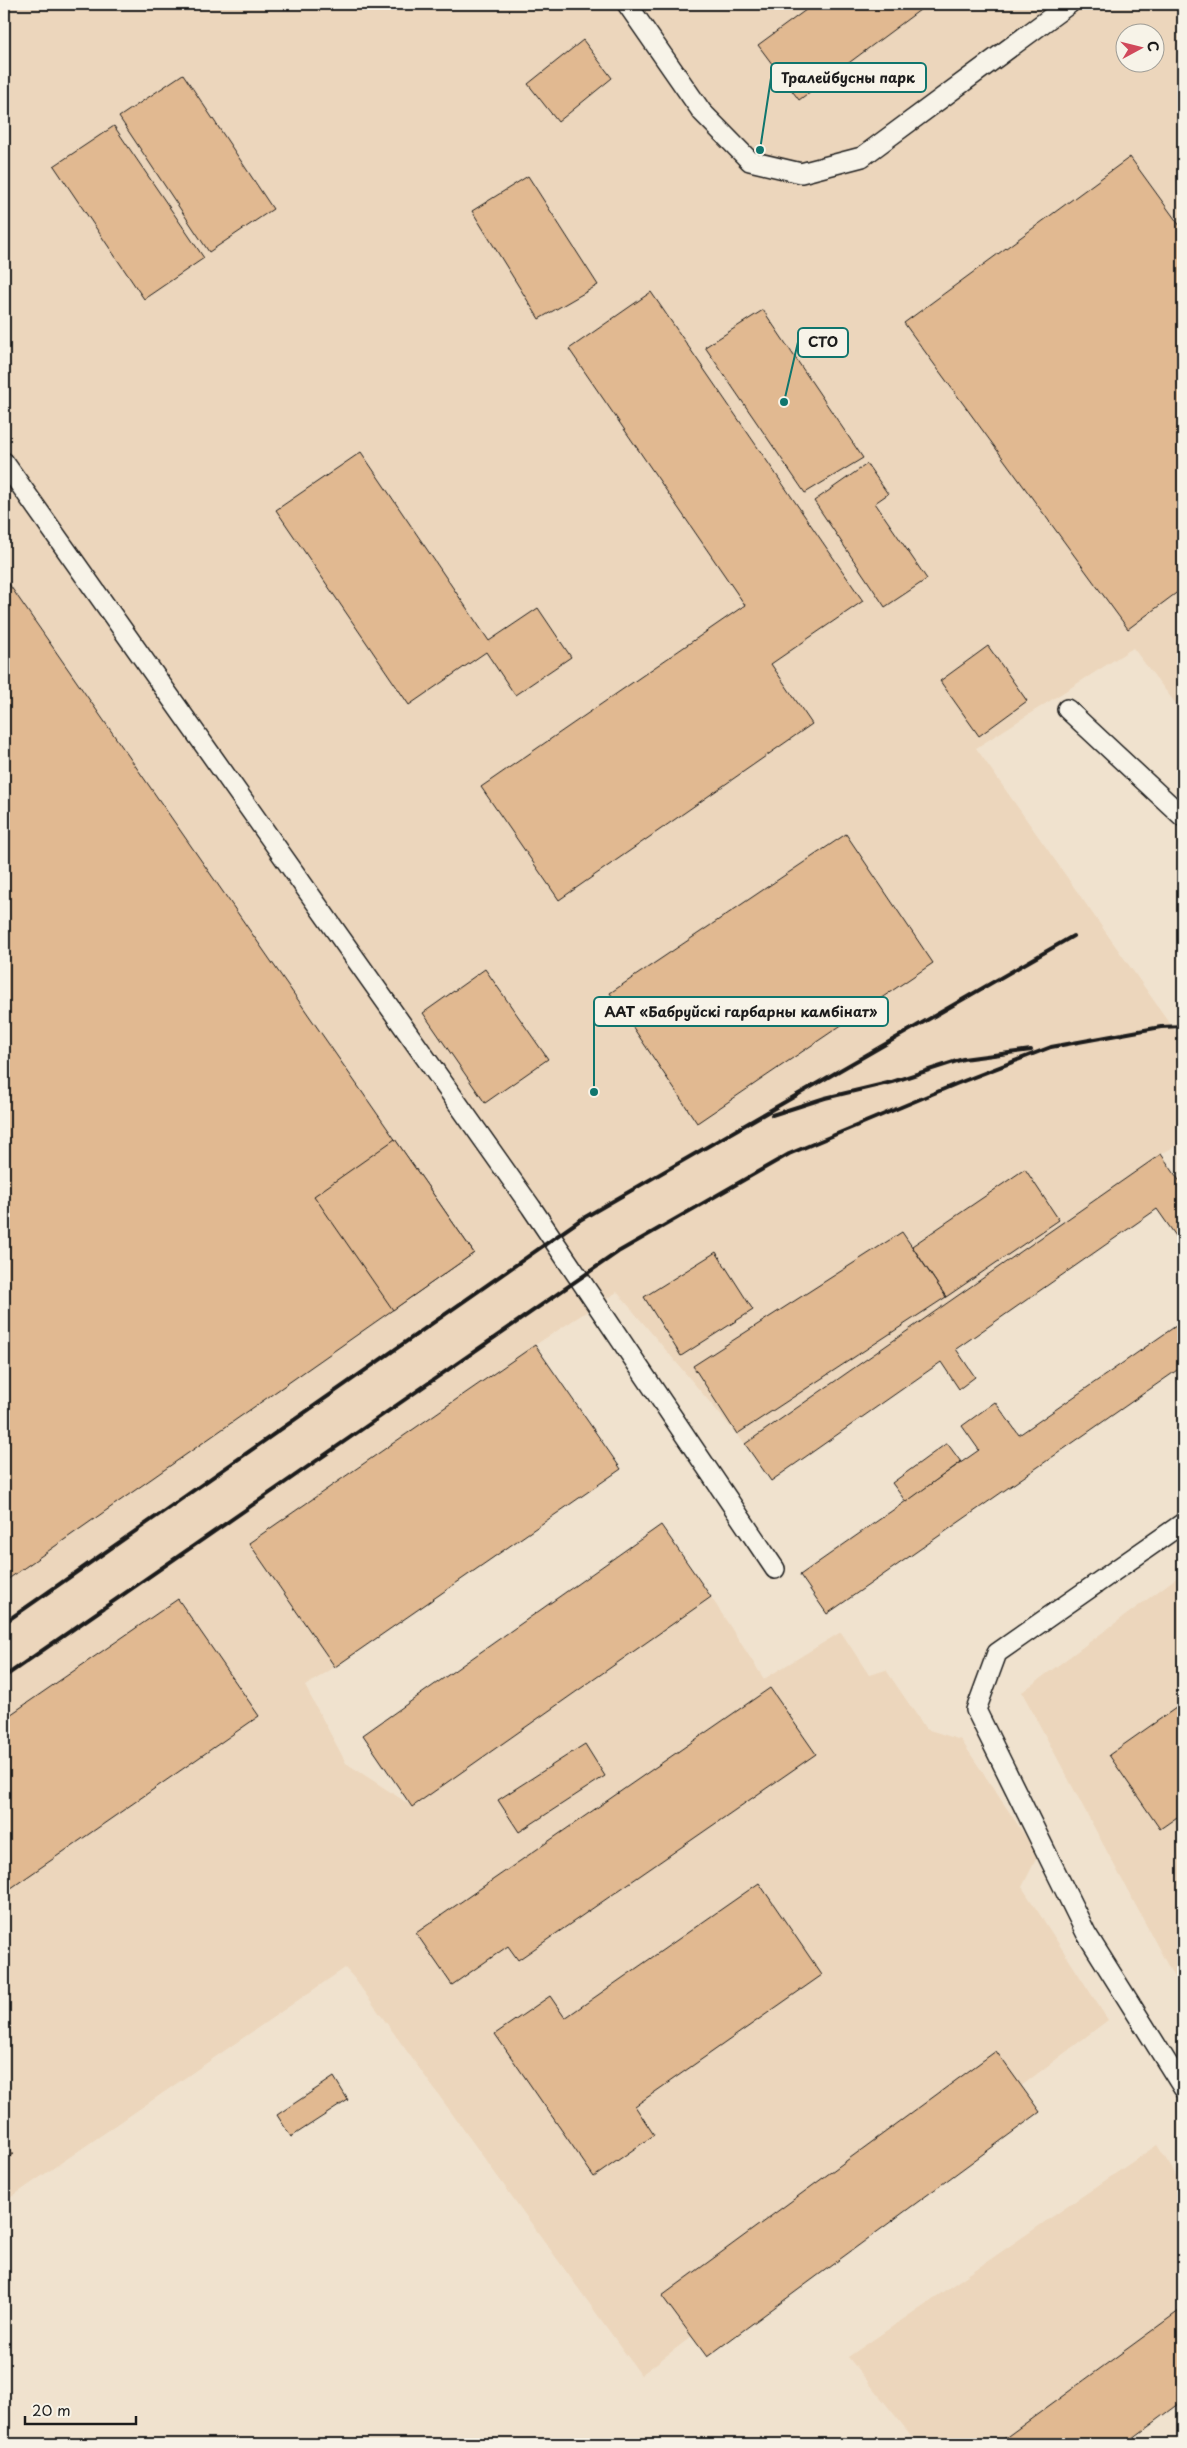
<svg xmlns="http://www.w3.org/2000/svg" width="1187" height="2448" font-family="'Playpen Sans',sans-serif">
<style>
.built{fill:#ecd6bc;fill-rule:evenodd}
.building{fill:#e1b991;stroke:#1c1c1c}
.lines{fill:none;stroke-linecap:round;stroke-linejoin:round}
.service-casing{stroke:#1c1c1c;stroke-width:22}
.service{stroke:#f7f3e8;stroke-width:19}
.rail{stroke:#1c1c1c;stroke-width:4}
.leader{fill:none;stroke:#0f766e;stroke-width:2}
.callout-dot{fill:#0f766e;stroke:#f7f3e8;stroke-width:2}
.callout{fill:#f7f3e8;stroke:#0f766e;stroke-width:2}
.callout-label{font-size:14px;text-anchor:middle;font-weight:bold;fill:#1c1c1c}
</style>
<rect width="100%" height="100%" fill="#f0e2ce"/>
<filter id="ink" filterUnits="userSpaceOnUse"><feTurbulence type="fractalNoise" baseFrequency=".02" numOctaves="2"/><feDisplacementMap in="SourceGraphic" scale="10" xChannelSelector="R" yChannelSelector="G"/><feConvolveMatrix kernelMatrix="1 2 1 2 8 2 1 2 1" color-interpolation-filters="sRGB"/></filter>
<g filter="url(#ink)">
<g class="built">
<path d="M4,4H1183V713L1133,648L976,748L1183,1042V1142L1161,1154L745,1444L617,1292L535,1345L249,1543L335,1667L305,1686L346,1763L412,1806L711,1597L764,1679L841,1632L869,1675L886,1670L926,1729L961,1740L1038,1855L1022,1887L1108,2020L641,2375L354,1978L345,1968L4,2202ZM1124,32H1154V62H1124Z"/>
<path d="M1183,1573V1994L1022,1692Z"/>
<path d="M1157,2145L1183,2186V2401L1125,2444H918L848,2357Z"/>
</g>
<g class="building">
<path d="M814,4H928L799,100L758,45Z"/>
<path d="M583,40L612,78L558,122L528,84Z"/>
<path d="M183,74L273,209L209,252L119,117Z"/>
<path d="M114,126L204,258L144,299L54,166Z"/>
<path d="M1130,157L1183,230V588L1128,629L904,323Z"/>
<path d="M528,176L598,285L539,319L472,211Z"/>
<path d="M651,292L863,601L771,664L812,724L559,900L481,787L745,605L569,349Z"/>
<path d="M763,310L863,458L805,493L705,347Z"/>
<path d="M361,452L489,641L538,608L571,657L515,695L486,652L409,705L276,510Z"/>
<path d="M867,464L888,494L875,503L927,579L885,607L814,501Z"/>
<path d="M4,577L474,1253L4,1582Z"/>
<path d="M988,646L1027,701L979,736L940,681Z"/>
<path d="M846,834L933,963L697,1123L610,993Z"/>
<path d="M485,969L548,1059L485,1103L423,1013Z"/>
<path d="M395,1139L474,1253L393,1310L314,1196Z"/>
<path d="M1161,1154L1183,1186V1246L1157,1209L956,1349L975,1377L959,1389L941,1362L771,1481L745,1444Z"/>
<path d="M1025,1169L1059,1220L946,1297L912,1246Z"/>
<path d="M902,1232L946,1297L737,1434L693,1366Z"/>
<path d="M716,1252L753,1310L681,1356L644,1297Z"/>
<path d="M1183,1321V1366L827,1614L800,1575L979,1450L962,1426L995,1402L1019,1435Z"/>
<path d="M535,1345L621,1469L335,1667L249,1543Z"/>
<path d="M947,1443L961,1462L906,1502L892,1483Z"/>
<path d="M661,1525L711,1597L412,1807L363,1735Z"/>
<path d="M178,1599L259,1716L4,1893V1719Z"/>
<path d="M770,1688L816,1754L518,1960L508,1946L452,1985L416,1933Z"/>
<path d="M1183,1703V1813L1160,1829L1109,1755Z"/>
<path d="M585,1744L605,1776L519,1832L498,1800Z"/>
<path d="M759,1883L822,1975L635,2106L654,2135L594,2177L495,2034L550,1996L565,2018Z"/>
<path d="M996,2051L1040,2112L707,2357L662,2296Z"/>
<path d="M334,2077L348,2100L291,2137L277,2115Z"/>
<path d="M4,2142L13,2155L4,2161Z"/>
<path d="M1183,2308V2401L1125,2444H997Z"/>
</g>
<g class="lines">
<defs>
<g id="service">
<path d="M627,4L702,112L750,161L801,173L862,157L1069,4"/>
<path d="M4,462L531,1207L775,1569"/>
<path d="M1067,709L1183,817"/>
<path d="M1183,1523L997,1653L976,1710L1086,1933L1183,2088"/>
</g>
</defs>
<use href="#service" class="service-casing"/>
<use href="#service" class="service"/>
<g class="rail">
<path d="M772,1115L825,1098L892,1082L963,1059L1031,1050"/>
<path d="M4,1623L580,1220L1073,936"/>
<path d="M4,1677L618,1252L789,1154L956,1084L1051,1047L1161,1027L1183,1026"/>
</g>
</g>
</g>
<path class="leader" d="M760 150L771 78M784 402L798 342M594 1092L594 1012"/>
<g class="callout-dot">
<circle cx="760" cy="150" r="5"/>
<circle cx="784" cy="402" r="5"/>
<circle cx="594" cy="1092" r="5"/>
</g>
<g class="callout">
<rect x="771" y="63" width="155" height="29" rx="5"/>
<rect x="798" y="328" width="50" height="29" rx="5"/>
<rect x="594" y="997" width="294" height="29" rx="5"/>
</g>
<g class="callout-label">
<text x="848" y="83">Тралейбусны парк</text>
<text x="823" y="347">СТО</text>
<text x="741" y="1017">ААТ «Бабруйскі гарбарны камбінат»</text>
</g>
<rect width="1187" height="2448" fill="none" stroke="#f7f3e8" stroke-width="20"/>
<rect x="10" y="10" width="1167" height="2428" fill="none" stroke="#1c1c1c" stroke-width="2" filter="url(#ink)"/>
<g transform="translate(1140 48) rotate(83)"><circle r="24" fill="#f7f3e8" stroke="#9f9d96"/>
<path d="M0-4L9 19L0 12L-9 19Z" fill="#d1495b"/>
<text y="-8" font-size="14" font-weight="bold" text-anchor="middle" fill="#1c1c1c">С</text>
</g>
<path d="M25 2416v8h111v-8" fill="none" stroke="#1c1c1c" stroke-width="2.5"/>
<text x="32" y="2416" font-size="15" fill="#1c1c1c" stroke="#f7f3e8" stroke-width="4" paint-order="stroke">20 m</text>
</svg>
